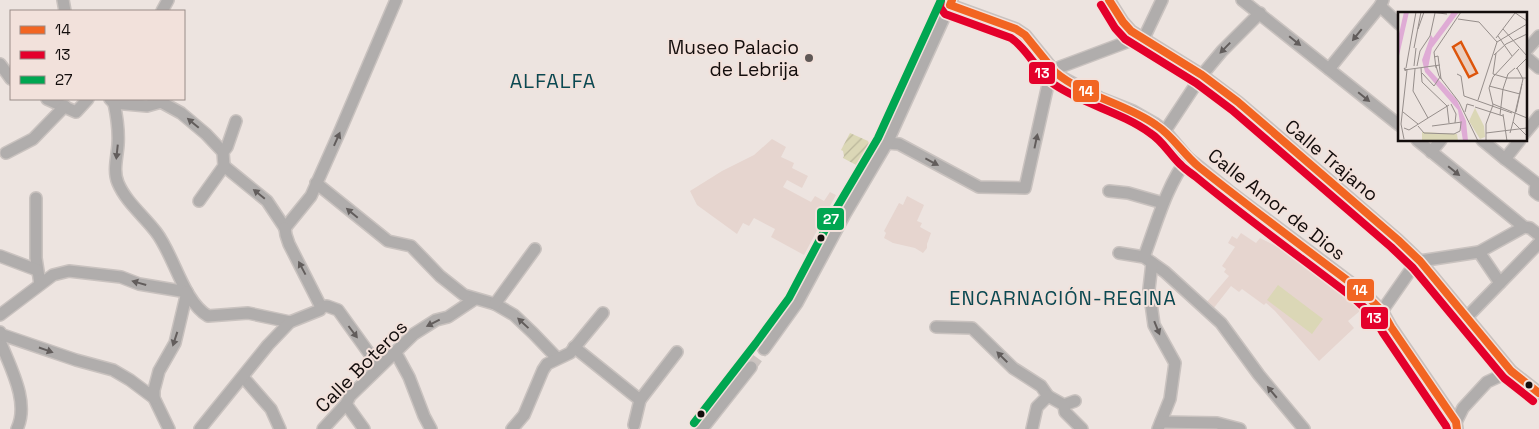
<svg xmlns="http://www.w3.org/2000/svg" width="1539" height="429" font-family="'Space Grotesk',sans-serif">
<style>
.built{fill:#e6d5cf}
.garden{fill:url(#garden-furrows)}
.pitch{fill:#dbd7b6}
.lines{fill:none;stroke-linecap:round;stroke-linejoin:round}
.street-tunnel{stroke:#ccc4c0;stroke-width:11;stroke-dasharray:11 5.5;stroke-linecap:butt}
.street-casing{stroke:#c9c2bf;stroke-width:14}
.street{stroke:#b0adac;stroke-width:11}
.bus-1-casing{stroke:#f2e1db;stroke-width:11}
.bus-2-casing{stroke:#f2e1db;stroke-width:11}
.bus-3-casing{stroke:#f2e1db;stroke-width:11}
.bus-1{stroke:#f26522;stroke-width:8}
.bus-2{stroke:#e4002b;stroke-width:8}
.bus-3{stroke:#00a651;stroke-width:8}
.oneway{fill:#625d5c}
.poi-dot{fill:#5f5856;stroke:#f2e1db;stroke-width:2}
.bus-dot{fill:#130d0c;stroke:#f2e1db;stroke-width:2}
.labels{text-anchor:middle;stroke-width:4;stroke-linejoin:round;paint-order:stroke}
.poi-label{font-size:19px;fill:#130d0c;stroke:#f2e1db;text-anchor:end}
.street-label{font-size:19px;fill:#130d0c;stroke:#f2e1db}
.neighbourhood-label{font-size:20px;letter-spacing:1px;fill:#0c4952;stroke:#f2e1db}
.inset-road{fill:none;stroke:#968e8b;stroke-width:1}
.view{fill:#dd550c;fill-opacity:0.15;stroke:#dd550c;stroke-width:2.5}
.inset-edge{fill:none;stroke:#130d0c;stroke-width:2.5}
.line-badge{stroke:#f2e1db;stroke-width:2}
.badge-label{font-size:14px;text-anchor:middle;font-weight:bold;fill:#fff}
</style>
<defs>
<pattern id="garden-furrows" width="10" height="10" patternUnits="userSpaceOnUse" patternTransform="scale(1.25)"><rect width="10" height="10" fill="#dbd7b6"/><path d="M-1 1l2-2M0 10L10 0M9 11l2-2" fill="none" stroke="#bbb79b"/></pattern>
</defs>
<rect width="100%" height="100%" fill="#ede4e0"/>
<g class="built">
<path d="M772,139L786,147L781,157L794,163L792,168L808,176L802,188L787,180L783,187L811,202L815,196L824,201L830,192L836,195L804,255L771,237L775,229L754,218L749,226L743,223L737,234L697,205L690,191L722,171L754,155Z"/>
<path d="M907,196L924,205L917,221L922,223L920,227L931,233L927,244V248L923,253L915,248L893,243L884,238L886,233L884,231L899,203L903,205Z"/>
<path d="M1241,233L1256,243L1260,238L1282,249L1285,243L1367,305L1348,321L1354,328L1319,361L1275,311L1266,303L1264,305L1242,289L1239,292L1231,286L1213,309L1206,303L1229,276L1224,272L1226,269L1222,266L1235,247L1228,243L1232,236L1237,239Z"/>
</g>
<path class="garden" d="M850,133L868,141L870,146L858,166L843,158L844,156L843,151L841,150Z"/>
<path class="pitch" d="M1278,285L1323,319L1312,334L1267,300Z"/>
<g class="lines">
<path class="street-tunnel" d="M751,367L764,349"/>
<defs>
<g id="street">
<path d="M63,0L65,11"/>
<path d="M1109,0L1123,22L1131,31L1202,75L1238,102L1398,240L1420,261L1511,371L1539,393"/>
<path d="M1242,0L1399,125"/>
<path d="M950,5L1016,29L1025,35L1055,72L1061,77L1100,98L1133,111L1154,123L1165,131L1188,158L1229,191L1363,292L1382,311L1391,327L1456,422L1457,429"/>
<path d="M1380,6L1399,24"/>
<path d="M162,11L168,0"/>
<path d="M1143,40L1162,0"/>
<path d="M1525,52L1539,36"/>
<path d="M1525,56L1539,68"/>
<path d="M0,64L11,79"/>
<path d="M1329,69L1380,6L1383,0"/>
<path d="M47,99L76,112L88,99"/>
<path d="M110,99L114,103L147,106L161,102"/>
<path d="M159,99L161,102L181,113L206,134L223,152"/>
<path d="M114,103C117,117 119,131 118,145C117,158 113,171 118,183C126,202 144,216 156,232C174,255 183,301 208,316L248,313L290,322"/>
<path d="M1165,131L1202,75L1222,51L1260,13"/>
<path d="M1525,133L1539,116"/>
<path d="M1417,140L1524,227L1530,228L1539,235"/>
<path d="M1482,140L1505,159"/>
<path d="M1520,140L1505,159L1536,183L1535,192L1539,195"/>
<path d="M887,143L899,144L979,187L1025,188L1049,80L1060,67L1140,37"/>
<path d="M1431,152L1441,140"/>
<path d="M6,153L33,139L65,106"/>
<path d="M224,166L267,201L285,228"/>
<path d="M316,183L388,241L411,246L440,276L464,295L495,304L514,315L533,333L557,358"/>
<path d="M1109,191L1128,193L1163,203"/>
<path d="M36,198V258L40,284"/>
<path d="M199,201L224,166L223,152L227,147L236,121"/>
<path d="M285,228L311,196L340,131L396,0"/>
<path d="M285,228L286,235L289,244L321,307"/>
<path d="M1479,252L1500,283"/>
<path d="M1119,253L1144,257L1165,272L1221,323L1259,375L1304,429"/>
<path d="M0,256L37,270"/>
<path d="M1144,257C1156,225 1167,184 1188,158"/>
<path d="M1420,261L1479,252L1524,227"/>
<path d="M1152,263L1149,289L1154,325L1175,363L1170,399L1158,429"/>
<path d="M495,304L535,249"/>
<path d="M1382,311L1412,268L1420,261"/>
<path d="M0,315L53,275L69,271L121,277L139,284L187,292"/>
<path d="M1467,317L1539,243"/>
<path d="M936,327L972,328L1013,368L1041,386L1048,396L1064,405L1075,401"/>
<path d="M0,332V341C10,367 30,402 17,429"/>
<path d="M0,334L76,360L113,370L130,380L154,398L169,429"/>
<path d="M574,347L640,400"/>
<path d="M764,349L797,303L845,214L887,143L952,0"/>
<path d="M396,353L409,377L424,416L431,429"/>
<path d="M243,377L271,409L280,429"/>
<path d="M154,398V390L159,371L175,343L187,292"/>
<path d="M346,404L364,429"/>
<path d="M1064,405L1065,412L1082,429"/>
<path d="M1161,422L1217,423L1240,429"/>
<path d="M1456,422L1463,408L1487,382L1511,371"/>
<path d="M634,425L640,400L677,352"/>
<path d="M200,429L268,345L290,322L320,310L321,307L327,306L338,310L379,367"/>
<path d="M323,429L346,404L350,396L414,334L436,320L448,317L475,299"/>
<path d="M512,429L524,415L543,370L547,364L570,353L603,313"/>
<path d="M702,429L751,367"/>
<path d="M1032,429L1037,407L1048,396"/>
</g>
</defs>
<use href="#street" class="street-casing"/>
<use href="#street" class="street"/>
<defs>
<g id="bus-1">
<path d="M952,0L950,5L1016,29L1025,35L1055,72C1085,97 1125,103 1156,125C1173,136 1183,154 1199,167C1253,210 1308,251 1363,292L1382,311L1391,327L1456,422L1457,429"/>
<path d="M1109,0L1123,22L1131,31L1202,75L1238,102L1398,240L1420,261L1511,371L1539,393"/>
</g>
<g id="bus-2">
<path d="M941,0L940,7L945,14L1011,38C1029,50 1037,73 1055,85C1085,105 1121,112 1150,133C1163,141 1170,155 1181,165C1186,170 1191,173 1196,177C1248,220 1303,259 1356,300L1374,317L1383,333L1446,426L1447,429"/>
<path d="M1101,5L1115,28L1125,39L1196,83L1232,110L1391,247L1413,268L1504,378L1533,401"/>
</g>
<path id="bus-3" d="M694,423L756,343L789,298L836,209L878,138L941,0"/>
</defs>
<use href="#bus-1" class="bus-1-casing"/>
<use href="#bus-2" class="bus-2-casing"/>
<use href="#bus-3" class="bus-3-casing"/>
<use href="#bus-1" class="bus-1"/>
<use href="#bus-2" class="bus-2"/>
<use href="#bus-3" class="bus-3"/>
</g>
<defs><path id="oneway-solid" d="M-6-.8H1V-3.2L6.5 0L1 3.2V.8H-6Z" transform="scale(1.25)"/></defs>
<g class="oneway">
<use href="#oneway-solid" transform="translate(1357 35) rotate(129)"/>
<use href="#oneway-solid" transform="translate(1295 41) rotate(39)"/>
<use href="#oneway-solid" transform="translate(1225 48) rotate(134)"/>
<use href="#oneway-solid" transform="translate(1364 97) rotate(39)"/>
<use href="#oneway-solid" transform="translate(193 123) rotate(-140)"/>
<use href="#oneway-solid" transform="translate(337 139) rotate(-66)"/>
<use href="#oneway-solid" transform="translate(1036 141) rotate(-78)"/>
<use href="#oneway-solid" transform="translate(117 152) rotate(96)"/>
<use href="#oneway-solid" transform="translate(932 162) rotate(28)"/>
<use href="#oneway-solid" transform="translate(1454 171) rotate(39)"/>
<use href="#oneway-solid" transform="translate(259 194) rotate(-141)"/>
<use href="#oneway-solid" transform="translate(352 213) rotate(-140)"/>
<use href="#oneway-solid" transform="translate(302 268) rotate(-118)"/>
<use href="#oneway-solid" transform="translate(139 283) rotate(-164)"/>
<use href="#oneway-solid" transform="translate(433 323) rotate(153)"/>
<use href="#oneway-solid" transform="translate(523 323) rotate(-137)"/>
<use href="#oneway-solid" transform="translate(1157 328) rotate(68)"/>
<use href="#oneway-solid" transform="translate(353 332) rotate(53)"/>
<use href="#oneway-solid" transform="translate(175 339) rotate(108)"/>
<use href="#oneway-solid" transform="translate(46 350) rotate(19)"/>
<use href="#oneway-solid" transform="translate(1002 357) rotate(-135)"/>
<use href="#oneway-solid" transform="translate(1272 392) rotate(-130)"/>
</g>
<circle class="poi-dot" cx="809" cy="58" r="5"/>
<g class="bus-dot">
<circle cx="821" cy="238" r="4.5"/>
<circle cx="1529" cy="385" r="4.5"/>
<circle cx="701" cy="414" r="4.5"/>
</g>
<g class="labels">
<g class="poi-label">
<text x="799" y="54">Museo Palacio<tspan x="799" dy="22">de Lebrija</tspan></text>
</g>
<g class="street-label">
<text transform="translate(1332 160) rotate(40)" y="7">Calle Trajano</text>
<text transform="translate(1277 204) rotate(38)" y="7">Calle Amor de Dios</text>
<text transform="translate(361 366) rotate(-45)" y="7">Calle Boteros</text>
</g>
<g class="neighbourhood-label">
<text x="553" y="88">ALFALFA</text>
<text x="1063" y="305">ENCARNACIÓN-REGINA</text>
</g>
</g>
<g transform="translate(1398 12)">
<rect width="129" height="129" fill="#ede4e0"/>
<path d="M77,96L86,114L87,125L82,127L71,109ZM24,120L59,122L60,129H24Z" fill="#dbd7b6"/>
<path d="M6,0H11L0,48V26ZM54,0H61L34,36L30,56L59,88L68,109L70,129H65L60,98L27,60L24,48L33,23L35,26Z" fill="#dfabd5"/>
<path class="inset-road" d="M31,0L49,2M116,0L129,9M60,7L81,10L99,30M20,17L26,0M105,17L129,44M100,24L114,44M98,26L117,1M16,36L23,0M96,43L108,32L129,22M36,45L40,44L43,67M16,54L18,36M19,54L22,39L32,24L37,1M38,54L41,64L61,90L80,129M8,56L18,0M23,56L24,70L49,94M38,56L36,40L63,0M17,57L15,79L30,106M118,57L129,46M6,58L42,53M24,61L36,74L42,65M59,62L63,64L66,84L114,101M95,62L109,66H129M95,62L98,41M91,74L122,82M80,88L99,30L129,12M53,92L58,102L57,111M95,92L129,106M49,94L51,111M77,95L105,104M5,100L20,112M67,100L69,92L76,94M118,100L124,72M105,102L109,129M102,103L105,77L110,62L117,56M30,106L51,93M115,110L125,67L119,56M20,114L26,121L56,122L62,119L63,111M34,114L64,110M6,116L11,118L30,106M88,121L129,116M112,121L115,110L129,124M6,127L3,112L9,58L6,56L8,59M88,129V112L95,93L91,76L95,65L121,37"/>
<path class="view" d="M63,30L79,61L71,65L55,35Z"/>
<rect width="129" height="129" class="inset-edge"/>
</g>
<g class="line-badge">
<rect x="1028" y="61" width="28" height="24" rx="5" fill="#e4002b"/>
<rect x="1072" y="79" width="28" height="24" rx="5" fill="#f26522"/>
<rect x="816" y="207" width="29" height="24" rx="5" fill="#00a651"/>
<rect x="1346" y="278" width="29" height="24" rx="5" fill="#f26522"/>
<rect x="1360" y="306" width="29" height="24" rx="5" fill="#e4002b"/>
</g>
<g class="badge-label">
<text x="1042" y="78">13</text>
<text x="1086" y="96">14</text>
<text x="831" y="224">27</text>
<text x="1360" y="295">14</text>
<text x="1374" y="323">13</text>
</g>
<rect x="10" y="10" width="175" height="90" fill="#f2e1db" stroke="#998c88"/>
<rect x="20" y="26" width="25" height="8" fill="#f26522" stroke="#998c88"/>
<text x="55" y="35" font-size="15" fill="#130d0c">14</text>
<rect x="20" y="51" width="25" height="8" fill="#e4002b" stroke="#998c88"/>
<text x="55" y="60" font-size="15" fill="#130d0c">13</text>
<rect x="20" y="76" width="25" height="8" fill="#00a651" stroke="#998c88"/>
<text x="55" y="85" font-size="15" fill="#130d0c">27</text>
</svg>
